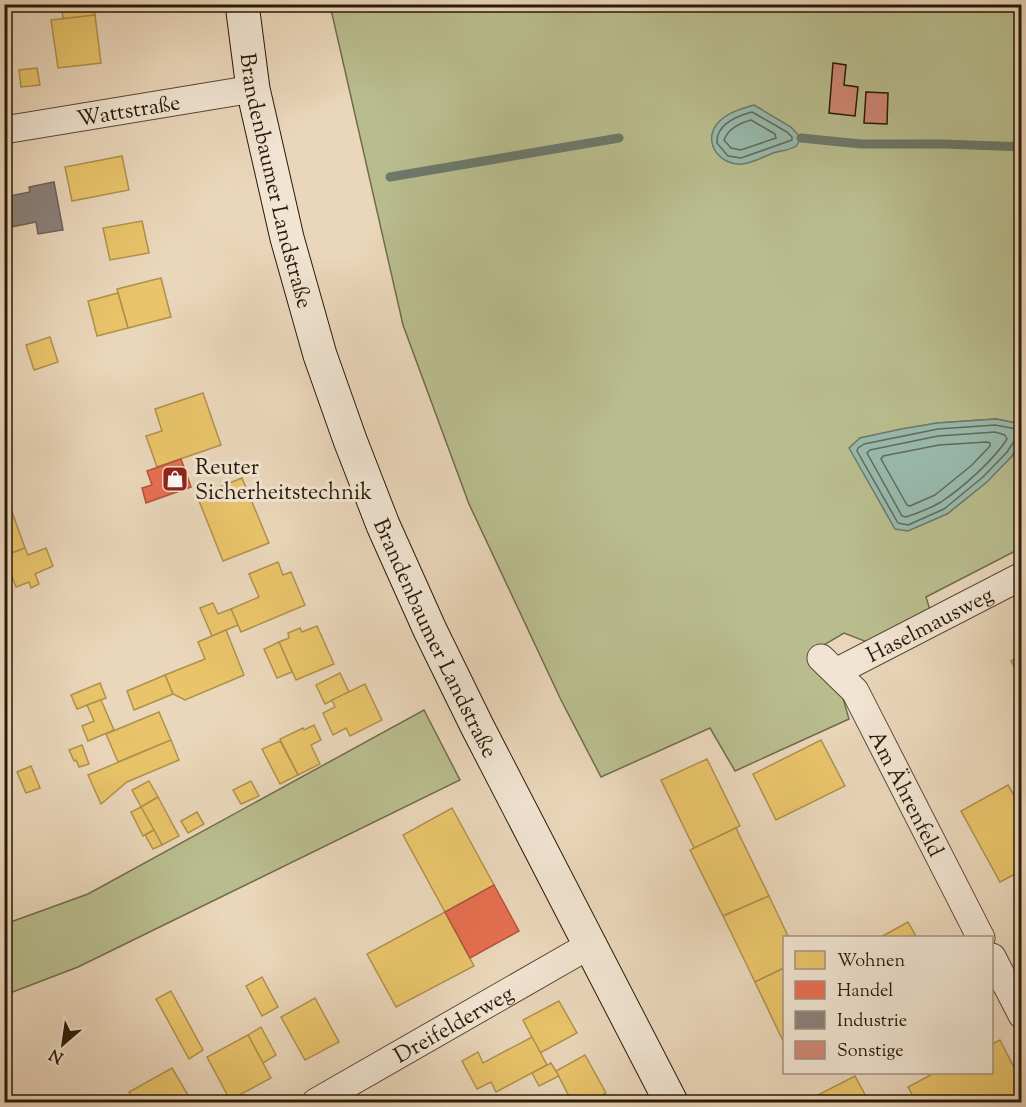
<svg xmlns="http://www.w3.org/2000/svg" width="1026" height="1107" font-family="'Sorts Mill Goudy',serif">
<style>
.green{fill:#b9bd8e;stroke:#716c4a;stroke-width:1.5}
.water{fill:#98b9ad;stroke:#6c796b;stroke-width:1.5}
.homes{fill:#e9c46a;stroke:#af914c;stroke-width:1.5}
.shops{fill:#e76f51;stroke:#ae563b;stroke-width:1.5}
.industry{fill:#8a817c;stroke:#6d6259;stroke-width:1.5}
.lines{fill:none;stroke-linecap:round;stroke-linejoin:round}
.shore{stroke:#606a5a;stroke-width:1.5}
.stream{stroke:#6c796b;stroke-width:9}
.building{fill:#cf8874;stroke:#291a07;stroke-width:1.5}
.street-casing{stroke:#594934;stroke-width:29}
.secondary-casing{stroke:#291a07;stroke-width:35}
.street{stroke:#f1e4d2;stroke-width:27}
.secondary{stroke:#f1e4d2;stroke-width:33}
.labels{text-anchor:middle;stroke-width:6;stroke-linejoin:round;paint-order:stroke}
.street-label{font-size:22px;fill:#291a07;stroke:#f1e4d2}
.poi-label{font-size:22px;fill:#291a07;stroke:#f1e4d2;text-anchor:start}
</style>
<rect width="100%" height="100%" fill="#ead6ba"/>
<filter id="stains"><feTurbulence type="fractalNoise" baseFrequency=".00333" numOctaves="4"/><feColorMatrix values="0 0 0 0 .2 0 0 0 0 .09 0 0 0 0 .02 0 0 0 .5 -.17"/></filter>
<radialGradient id="worn" r=".72"><stop offset=".6" stop-color="#630" stop-opacity="0"/><stop offset="1" stop-color="#630" stop-opacity=".3"/></radialGradient>
<g class="green">
<path d="M330,5H1021V424L996,419L937,423L860,438L947,514C974,492 1003,471 1021,440V548L926,597L930,610L867,642L844,633L822,646L842,695L849,719L735,771L710,728L601,777L561,700L469,504L403,325Z"/>
<path d="M424,710L460,780L78,967L5,995V924L88,894Z"/>
</g>
<g class="water">
<path d="M754,105L791,127L801,138C799,141 798,144 796,146C791,150 780,151 773,153C763,157 753,163 742,164C721,166 702,143 717,124C726,113 740,109 754,105Z"/>
<path d="M996,419L1021,424V440L1012,456L987,482L947,514L908,531L895,529L849,448L860,438L901,429L937,423Z"/>
</g>
<g class="homes">
<path d="M86,4H94L95,15L63,19L62,8Z"/>
<path d="M95,15L101,63L58,68L51,20Z"/>
<path d="M37,68L40,85L21,87L19,70Z"/>
<path d="M122,156L129,190L72,201L65,167Z"/>
<path d="M142,221L149,253L110,260L103,228Z"/>
<path d="M161,278L171,317L128,328L117,289Z"/>
<path d="M118,293L128,328L97,336L88,301Z"/>
<path d="M50,337L58,362L34,370L26,345Z"/>
<path d="M203,393L221,445L157,467L146,436L162,431L155,409Z"/>
<path d="M242,478L269,543L223,561L197,496Z"/>
<path d="M11,509L25,548L4,556V512Z"/>
<path d="M25,548L28,555L46,548L53,566L35,574L39,584L31,588L29,582L16,587L4,556Z"/>
<path d="M278,562L283,575L291,572L305,605L241,632L231,609L259,597L249,574Z"/>
<path d="M213,603L218,614L231,609L238,625L212,636L200,608Z"/>
<path d="M317,626L334,664L296,680L279,642L289,638L288,633L300,628L302,632Z"/>
<path d="M226,630L244,675L185,700L173,694L165,675L205,659L198,642Z"/>
<path d="M279,642L292,672L277,678L264,649Z"/>
<path d="M1022,655V681L1011,661Z"/>
<path d="M340,673L349,692L325,704L316,685Z"/>
<path d="M165,675L173,694L134,710L127,691Z"/>
<path d="M100,683L106,698L77,709L71,695Z"/>
<path d="M365,684L382,720L350,736L346,728L333,735L323,713L335,707L332,700Z"/>
<path d="M101,700L114,730L88,741L82,726L94,721L87,705Z"/>
<path d="M159,712L171,740L118,762L106,734Z"/>
<path d="M314,725L321,740L311,745L320,764L298,775L280,739L303,728L304,730Z"/>
<path d="M171,740L179,760L127,782L101,804L88,775Z"/>
<path d="M821,740L845,786L776,820L753,774Z"/>
<path d="M280,741L298,775L280,784L262,749Z"/>
<path d="M82,745L89,764L79,767L76,760L74,761L69,750Z"/>
<path d="M707,759L740,826L694,848L661,780Z"/>
<path d="M31,766L40,788L26,793L17,772Z"/>
<path d="M149,781L158,797L141,807L132,790Z"/>
<path d="M251,781L259,796L241,804L233,790Z"/>
<path d="M1008,785L1022,809V872L1021,871L1000,882L961,811Z"/>
<path d="M158,797L179,836L162,845L141,807Z"/>
<path d="M141,807L154,830L143,836L131,812Z"/>
<path d="M452,808L494,885L445,912L403,835Z"/>
<path d="M197,812L204,824L188,833L181,821Z"/>
<path d="M736,828L769,896L723,916L690,850Z"/>
<path d="M154,830L162,845L153,849L145,835Z"/>
<path d="M769,896L789,938H784V968L755,982L723,916Z"/>
<path d="M445,912L474,966L396,1007L367,954Z"/>
<path d="M908,922L917,938H879Z"/>
<path d="M784,968V1043L755,982Z"/>
<path d="M262,977L278,1007L262,1016L246,986Z"/>
<path d="M171,991L203,1050L189,1059L156,999Z"/>
<path d="M315,998L339,1042L305,1060L281,1017Z"/>
<path d="M559,1001L577,1033L540,1053L523,1020Z"/>
<path d="M261,1027L276,1055L263,1063L248,1035Z"/>
<path d="M248,1035L271,1078L230,1100L207,1057Z"/>
<path d="M532,1037L547,1065L496,1092L491,1082L477,1089L462,1061L478,1052L483,1063Z"/>
<path d="M1000,1040L1022,1083V1093L1004,1102H916L908,1087L936,1072H992V1044Z"/>
<path d="M585,1055L606,1093L589,1102H572L556,1071Z"/>
<path d="M551,1063L559,1076L539,1086L532,1073Z"/>
<path d="M172,1068L192,1102H135L129,1092Z"/>
<path d="M855,1076L869,1102H820L816,1096Z"/>
</g>
<g class="shops">
<path d="M181,459L191,487L146,503L142,488L152,485L147,471Z"/>
<path d="M494,885L519,931L470,958L445,912Z"/>
</g>
<path class="industry" d="M54,182L63,230L38,234L36,222L6,228L4,218V197L30,192L29,187Z"/>
<g class="lines">
<g class="shore">
<path d="M752,112L787,132L792,137V140L741,158L728,156L717,143C716,124 737,116 752,112Z"/>
<path d="M751,120L775,134L776,138L741,150L731,148L724,140C728,129 740,123 751,120Z"/>
<path d="M1022,430L995,425L938,429L864,444L858,448L857,451L898,523L908,525L944,509L983,477L1007,452L1015,440L1022,438"/>
<path d="M995,432L1005,435L1007,439C994,460 962,488 941,502C931,508 918,513 906,517L902,516L867,453L870,450L938,436Z"/>
<path d="M987,442L990,443V446L972,465L935,495L910,506L907,505L881,459L883,456L939,445Z"/>
</g>
<g class="stream">
<path d="M801,138L861,144H944L1022,147"/>
<path d="M390,177L619,138"/>
</g>
</g>
<g class="building">
<path d="M833,63L846,65L844,85L858,87L855,116L829,113Z"/>
<path d="M866,92L888,93L887,124L864,123Z"/>
</g>
<g class="lines">
<defs>
<g id="street">
<path id="s1" d="M4,130L253,89"/>
<path id="s2" d="M821,658L855,691L981,938"/>
<path id="s3" d="M836,672L1022,576"/>
<path d="M992,957L1022,1015"/>
<path id="s4" d="M316,1102L590,945"/>
</g>
<g id="secondary">
<path id="s5" d="M242,4L253,89L287,238L320,355L350,440L383,525L430,630L477,726L671,1102"/>
</g>
</defs>
<use href="#street" class="street-casing"/>
<use href="#secondary" class="secondary-casing"/>
<use href="#street" class="street"/>
<use href="#secondary" class="secondary"/>
</g>
<defs>
<symbol id="shop-square" viewBox="-11 -11 22 22"><rect x="-9" y="-9" width="18" height="18" rx="4" fill="#8f2418" stroke="#f1e4d2"/><path d="M-5-2.5h2.3a2.7 3.5 0 0 1 5.4 0H5L5.5 6h-11ZM-1.5-2.5h3a1.5 2.3 0 0 0-3 0Z" fill="#fff"/></symbol>
</defs>
<g fill-rule="evenodd">
<use href="#shop-square" x="160" y="464" width="30" height="30"/>
</g>
<g class="labels">
<g class="street-label">
<text dy="8" stroke="none"><textPath href="#s1" startOffset="126">Wattstraße</textPath></text>
<text dy="8" stroke="none"><textPath href="#s5" startOffset="180">Brandenbaumer Landstraße</textPath></text>
<text dy="8" stroke="none"><textPath href="#s3" startOffset="105">Haselmausweg</textPath></text>
<text dy="8" stroke="none"><textPath href="#s5" startOffset="666">Brandenbaumer Landstraße</textPath></text>
<text dy="8" stroke="none"><textPath href="#s2" startOffset="162">Am Ährenfeld</textPath></text>
<text dy="8" stroke="none"><textPath href="#s4" startOffset="158">Dreifelderweg</textPath></text>
</g>
<g class="poi-label">
<text x="195" y="474">Reuter<tspan x="195" dy="25">Sicherheitstechnik</tspan></text>
</g>
</g>
<rect width="1026" height="1107" fill="none" stroke="#ead6ba" stroke-width="24"/>
<rect x="6" y="6" width="1014" height="1095" fill="none" stroke="#291a07" stroke-width="3"/>
<rect x="12" y="12" width="1002" height="1083" fill="none" stroke="#291a07" stroke-width="1.5"/>
<rect x="783" y="936" width="210" height="138" fill="#f1e4d2" stroke="#a19381" stroke-width="1.5"/>
<rect x="795" y="951" width="30" height="18" fill="#e9c46a" stroke="#a19381" stroke-width="1.5"/>
<text x="837" y="966" font-size="18" fill="#291a07">Wohnen</text>
<rect x="795" y="981" width="30" height="18" fill="#e76f51" stroke="#a19381" stroke-width="1.5"/>
<text x="837" y="996" font-size="18" fill="#291a07">Handel</text>
<rect x="795" y="1011" width="30" height="18" fill="#8a817c" stroke="#a19381" stroke-width="1.5"/>
<text x="837" y="1026" font-size="18" fill="#291a07">Industrie</text>
<rect x="795" y="1041" width="30" height="18" fill="#cf8874" stroke="#a19381" stroke-width="1.5"/>
<text x="837" y="1056" font-size="18" fill="#291a07">Sonstige</text>
<g transform="translate(63 1044) rotate(209)" stroke="#f1e4d2" stroke-width="4.5" paint-order="stroke">
<path d="M0-4.5L10 22L0 15L-10 22Z" fill="#291a07"/>
<text y="-9" font-size="16" font-weight="bold" text-anchor="middle" fill="#291a07">N</text>
</g>
<rect width="100%" height="100%" filter="url(#stains)"/>
<rect width="100%" height="100%" fill="url(#worn)"/>
</svg>
